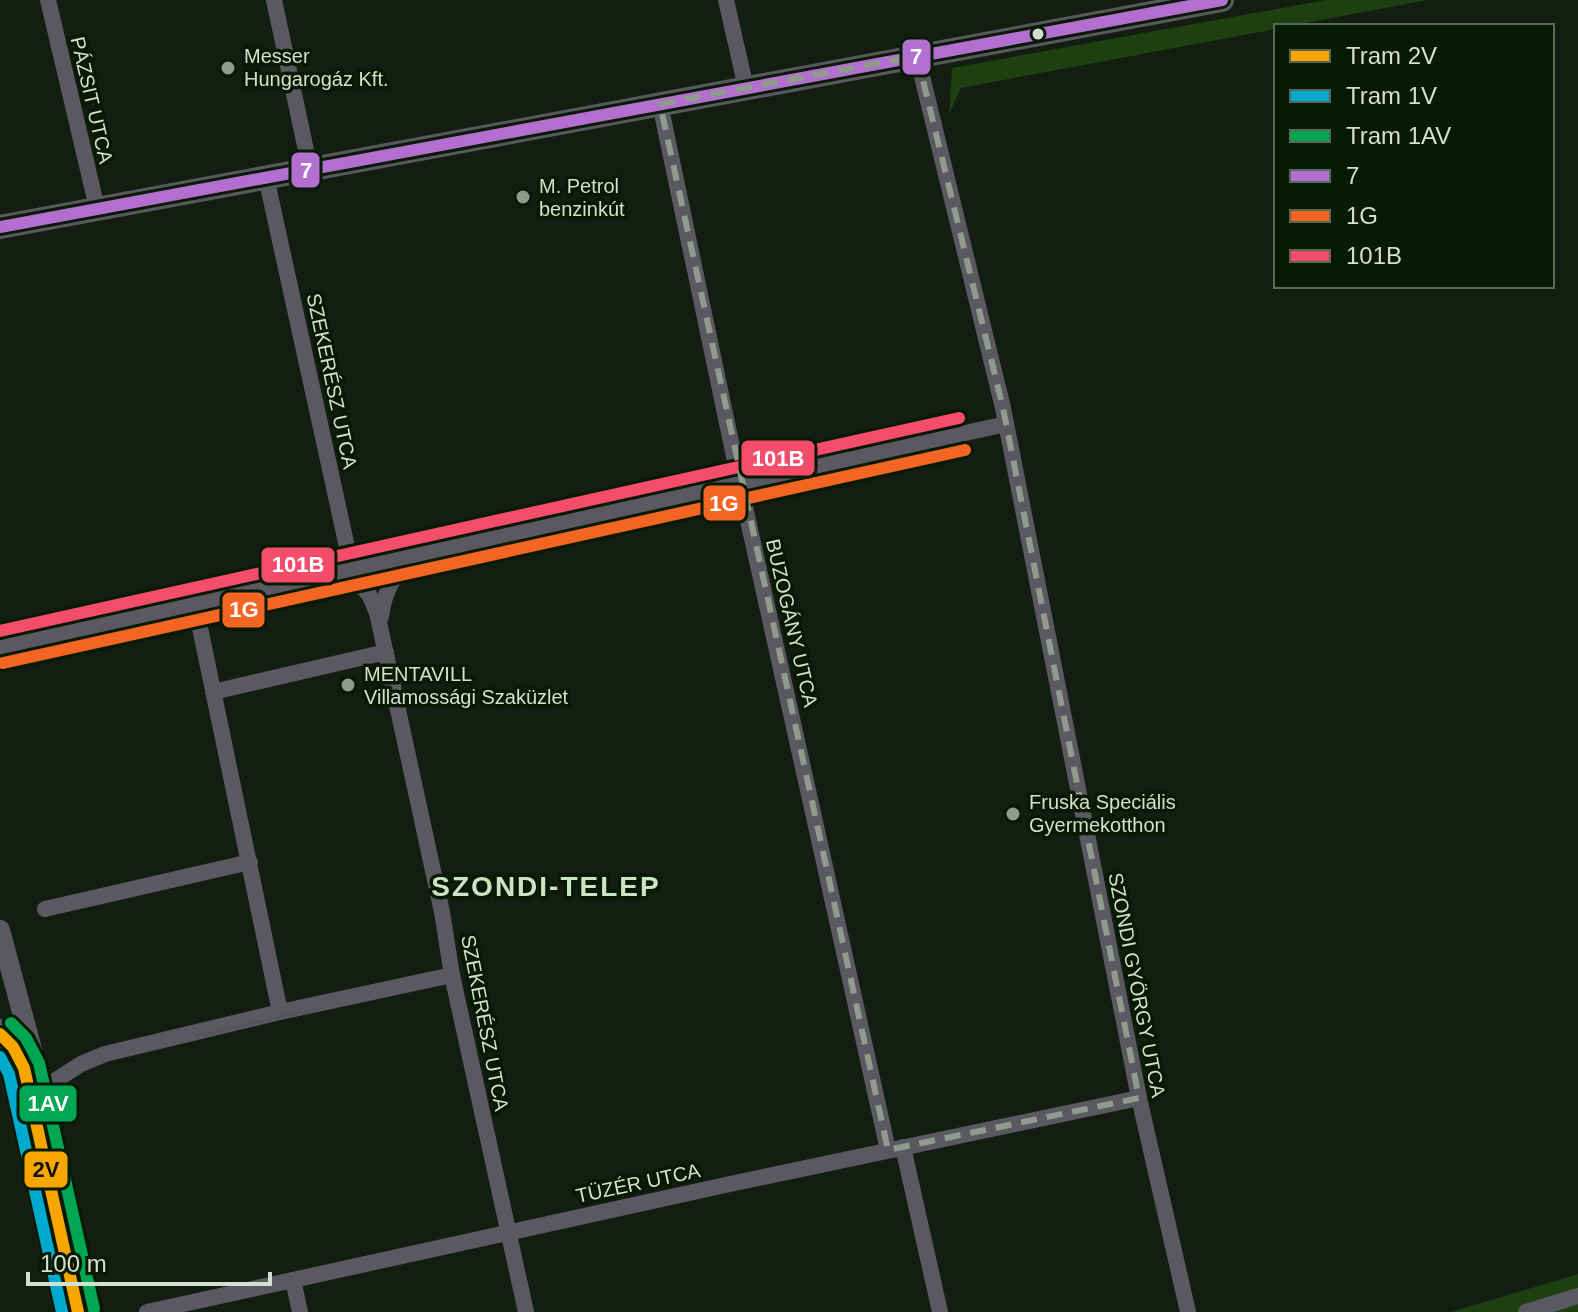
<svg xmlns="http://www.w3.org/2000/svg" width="1578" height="1312" font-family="Helvetica,sans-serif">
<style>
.green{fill:#1e3f10}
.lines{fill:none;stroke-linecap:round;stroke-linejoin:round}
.minor{stroke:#5a5861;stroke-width:16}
.tertiary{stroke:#5a5861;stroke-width:20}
.primary{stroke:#58585e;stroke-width:24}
.tram{stroke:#545557;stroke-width:2}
.bus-1-casing{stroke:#091a04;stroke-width:18}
.bus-2-casing{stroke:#091a04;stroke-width:18}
.bus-3-casing{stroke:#091a04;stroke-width:18}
.bus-1{stroke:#b36fd0;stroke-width:12}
.bus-2{stroke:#f26522;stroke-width:12}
.bus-3{stroke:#f44d6c;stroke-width:12}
.tram-1-casing{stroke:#091a04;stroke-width:18}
.tram-2-casing{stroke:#091a04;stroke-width:18}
.tram-3-casing{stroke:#091a04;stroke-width:18}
.tram-1{stroke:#f7a600;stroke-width:12}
.tram-2{stroke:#00a9ce;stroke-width:12}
.tram-3{stroke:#00a651;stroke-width:12}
.marked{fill:none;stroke:#909b8d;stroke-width:6;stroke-dasharray:16 10;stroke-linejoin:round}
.bus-dot{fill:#d3dfd0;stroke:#091a04;stroke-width:3}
.poi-dot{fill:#909b8d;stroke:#091a04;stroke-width:3}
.labels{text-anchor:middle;stroke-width:7;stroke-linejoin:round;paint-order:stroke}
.poi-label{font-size:20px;fill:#d3dfd0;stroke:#091a04;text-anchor:start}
.street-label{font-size:20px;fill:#d3dfd0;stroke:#091a04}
.district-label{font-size:28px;font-weight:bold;letter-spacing:2px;fill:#cce4c4;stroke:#091a04}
.line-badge{stroke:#091a04;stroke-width:3}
.badge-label{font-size:22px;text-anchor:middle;font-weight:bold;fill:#fff}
.pale-badge-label{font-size:22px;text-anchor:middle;font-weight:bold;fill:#111}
</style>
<rect width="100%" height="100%" fill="#141d11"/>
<g class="green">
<path d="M1326,0H1427L1290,26H1276V29L961,88L949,114L952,68Z"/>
<path d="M1578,1274V1312H1451Z"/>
</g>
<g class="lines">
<g class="minor">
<path d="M48,0L97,208"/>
<path d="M274,0L310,169"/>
<path d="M726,0L746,88"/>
<path d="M917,56L1003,408L1139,1098L1188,1312"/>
<path d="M660,104L739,480L888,1150"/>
<path d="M266,177L354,579L369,594L377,613L442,912L452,975L526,1312"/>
<path d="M195,604L280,1012"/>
<path d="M381,617C384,592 394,570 417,558"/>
<path d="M0,647L1006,424"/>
<path d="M213,692L386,652"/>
<path d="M45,909L250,862"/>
<path d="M42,1089L81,1064L105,1054L280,1012L452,975"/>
<path d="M903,1147L940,1312"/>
<path d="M293,1280L300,1312"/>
<path d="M147,1312L730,1184L1139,1098"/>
<path d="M1526,1312L1578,1296"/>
</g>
<g class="tertiary">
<path d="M0,930L44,1094L63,1177L89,1312"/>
<path d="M0,1029L63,1312"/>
</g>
<path class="primary" d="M0,227L1222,0"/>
<path class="tram" d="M196,1036L324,1007"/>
<defs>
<path id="bus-1" d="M0,227L1222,0"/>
<path id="bus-2" d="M3,663L965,450"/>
<path id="bus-3" d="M0,631L959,418"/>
</defs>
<use href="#bus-1" class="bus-1-casing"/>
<use href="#bus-2" class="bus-2-casing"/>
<use href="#bus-3" class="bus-3-casing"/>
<use href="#bus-1" class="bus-1"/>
<use href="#bus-2" class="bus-2"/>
<use href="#bus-3" class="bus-3"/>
<defs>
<path id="tram-1" d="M0,1034L13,1047L24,1068L78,1312"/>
<path id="tram-2" d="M0,1057L9,1074L62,1312"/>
<path id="tram-3" d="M11,1023L26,1038L39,1063L94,1309"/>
</defs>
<use href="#tram-1" class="tram-1-casing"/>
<use href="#tram-2" class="tram-2-casing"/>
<use href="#tram-3" class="tram-3-casing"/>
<use href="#tram-1" class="tram-1"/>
<use href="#tram-2" class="tram-2"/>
<use href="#tram-3" class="tram-3"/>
</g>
<path class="marked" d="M917,56L1003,408L1139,1098L888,1150L660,104Z"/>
<circle class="bus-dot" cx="1038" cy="34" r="7"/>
<g class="poi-dot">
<circle cx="228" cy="68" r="8"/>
<circle cx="523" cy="197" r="8"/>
<circle cx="348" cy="685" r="8"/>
<circle cx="1013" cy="814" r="8"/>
</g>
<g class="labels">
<g class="poi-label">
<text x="244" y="63">Messer<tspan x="244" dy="23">Hungarogáz Kft.</tspan></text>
<text x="539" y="193">M. Petrol<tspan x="539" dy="23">benzinkút</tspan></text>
<text x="364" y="681">MENTAVILL<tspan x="364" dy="23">Villamossági Szaküzlet</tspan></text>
<text x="1029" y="809">Fruska Speciális<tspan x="1029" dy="23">Gyermekotthon</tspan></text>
</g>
<g class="street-label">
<text transform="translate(92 100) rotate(77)" y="7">PÁZSIT UTCA</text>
<text transform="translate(332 381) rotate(78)" y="7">SZEKERÉSZ UTCA</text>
<text transform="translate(792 623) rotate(77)" y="7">BUZOGÁNY UTCA</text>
<text transform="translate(1137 985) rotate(79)" y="7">SZONDI GYÖRGY UTCA</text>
<text transform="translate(485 1023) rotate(79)" y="7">SZEKERÉSZ UTCA</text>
<text transform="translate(638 1183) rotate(-12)" y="7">TÜZÉR UTCA</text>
</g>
<g class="district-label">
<text x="546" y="896">SZONDI-TELEP</text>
</g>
</g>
<g class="line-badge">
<rect x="901" y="38" width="31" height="38" rx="8" fill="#b36fd0"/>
<rect x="290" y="151" width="31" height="38" rx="8" fill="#b36fd0"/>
<rect x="740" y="439" width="76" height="38" rx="8" fill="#f44d6c"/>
<rect x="702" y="484" width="45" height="38" rx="8" fill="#f26522"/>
<rect x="260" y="546" width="76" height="38" rx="8" fill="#f44d6c"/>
<rect x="221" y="591" width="45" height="38" rx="8" fill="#f26522"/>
<rect x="18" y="1084" width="60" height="39" rx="8" fill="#00a651"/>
<rect x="23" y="1150" width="46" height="39" rx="8" fill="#f7a600"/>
</g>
<g class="badge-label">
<text x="916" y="64">7</text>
<text x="306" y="178">7</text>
<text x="778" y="466">101B</text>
<text x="724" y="511">1G</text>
<text x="298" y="572">101B</text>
<text x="244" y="617">1G</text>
<text x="48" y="1111">1AV</text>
</g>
<g class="pale-badge-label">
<text x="46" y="1177">2V</text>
</g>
<rect x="1274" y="24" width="280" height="264" fill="#091a04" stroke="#5a6956" stroke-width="2"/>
<rect x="1290" y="50" width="40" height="12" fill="#f7a600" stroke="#5a6956" stroke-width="2"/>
<text x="1346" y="64" font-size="24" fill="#d3dfd0">Tram 2V</text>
<rect x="1290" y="90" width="40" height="12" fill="#00a9ce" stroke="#5a6956" stroke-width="2"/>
<text x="1346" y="104" font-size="24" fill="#d3dfd0">Tram 1V</text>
<rect x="1290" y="130" width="40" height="12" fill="#00a651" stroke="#5a6956" stroke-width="2"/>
<text x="1346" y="144" font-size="24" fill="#d3dfd0">Tram 1AV</text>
<rect x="1290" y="170" width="40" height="12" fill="#b36fd0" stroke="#5a6956" stroke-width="2"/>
<text x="1346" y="184" font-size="24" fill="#d3dfd0">7</text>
<rect x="1290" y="210" width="40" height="12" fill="#f26522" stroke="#5a6956" stroke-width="2"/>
<text x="1346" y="224" font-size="24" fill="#d3dfd0">1G</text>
<rect x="1290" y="250" width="40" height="12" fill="#f44d6c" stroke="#5a6956" stroke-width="2"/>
<text x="1346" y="264" font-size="24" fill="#d3dfd0">101B</text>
<path d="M28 1272v12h242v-12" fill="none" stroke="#d3dfd0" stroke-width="4"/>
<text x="40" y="1272" font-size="24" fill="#d3dfd0" stroke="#091a04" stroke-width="6" paint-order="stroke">100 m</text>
</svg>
